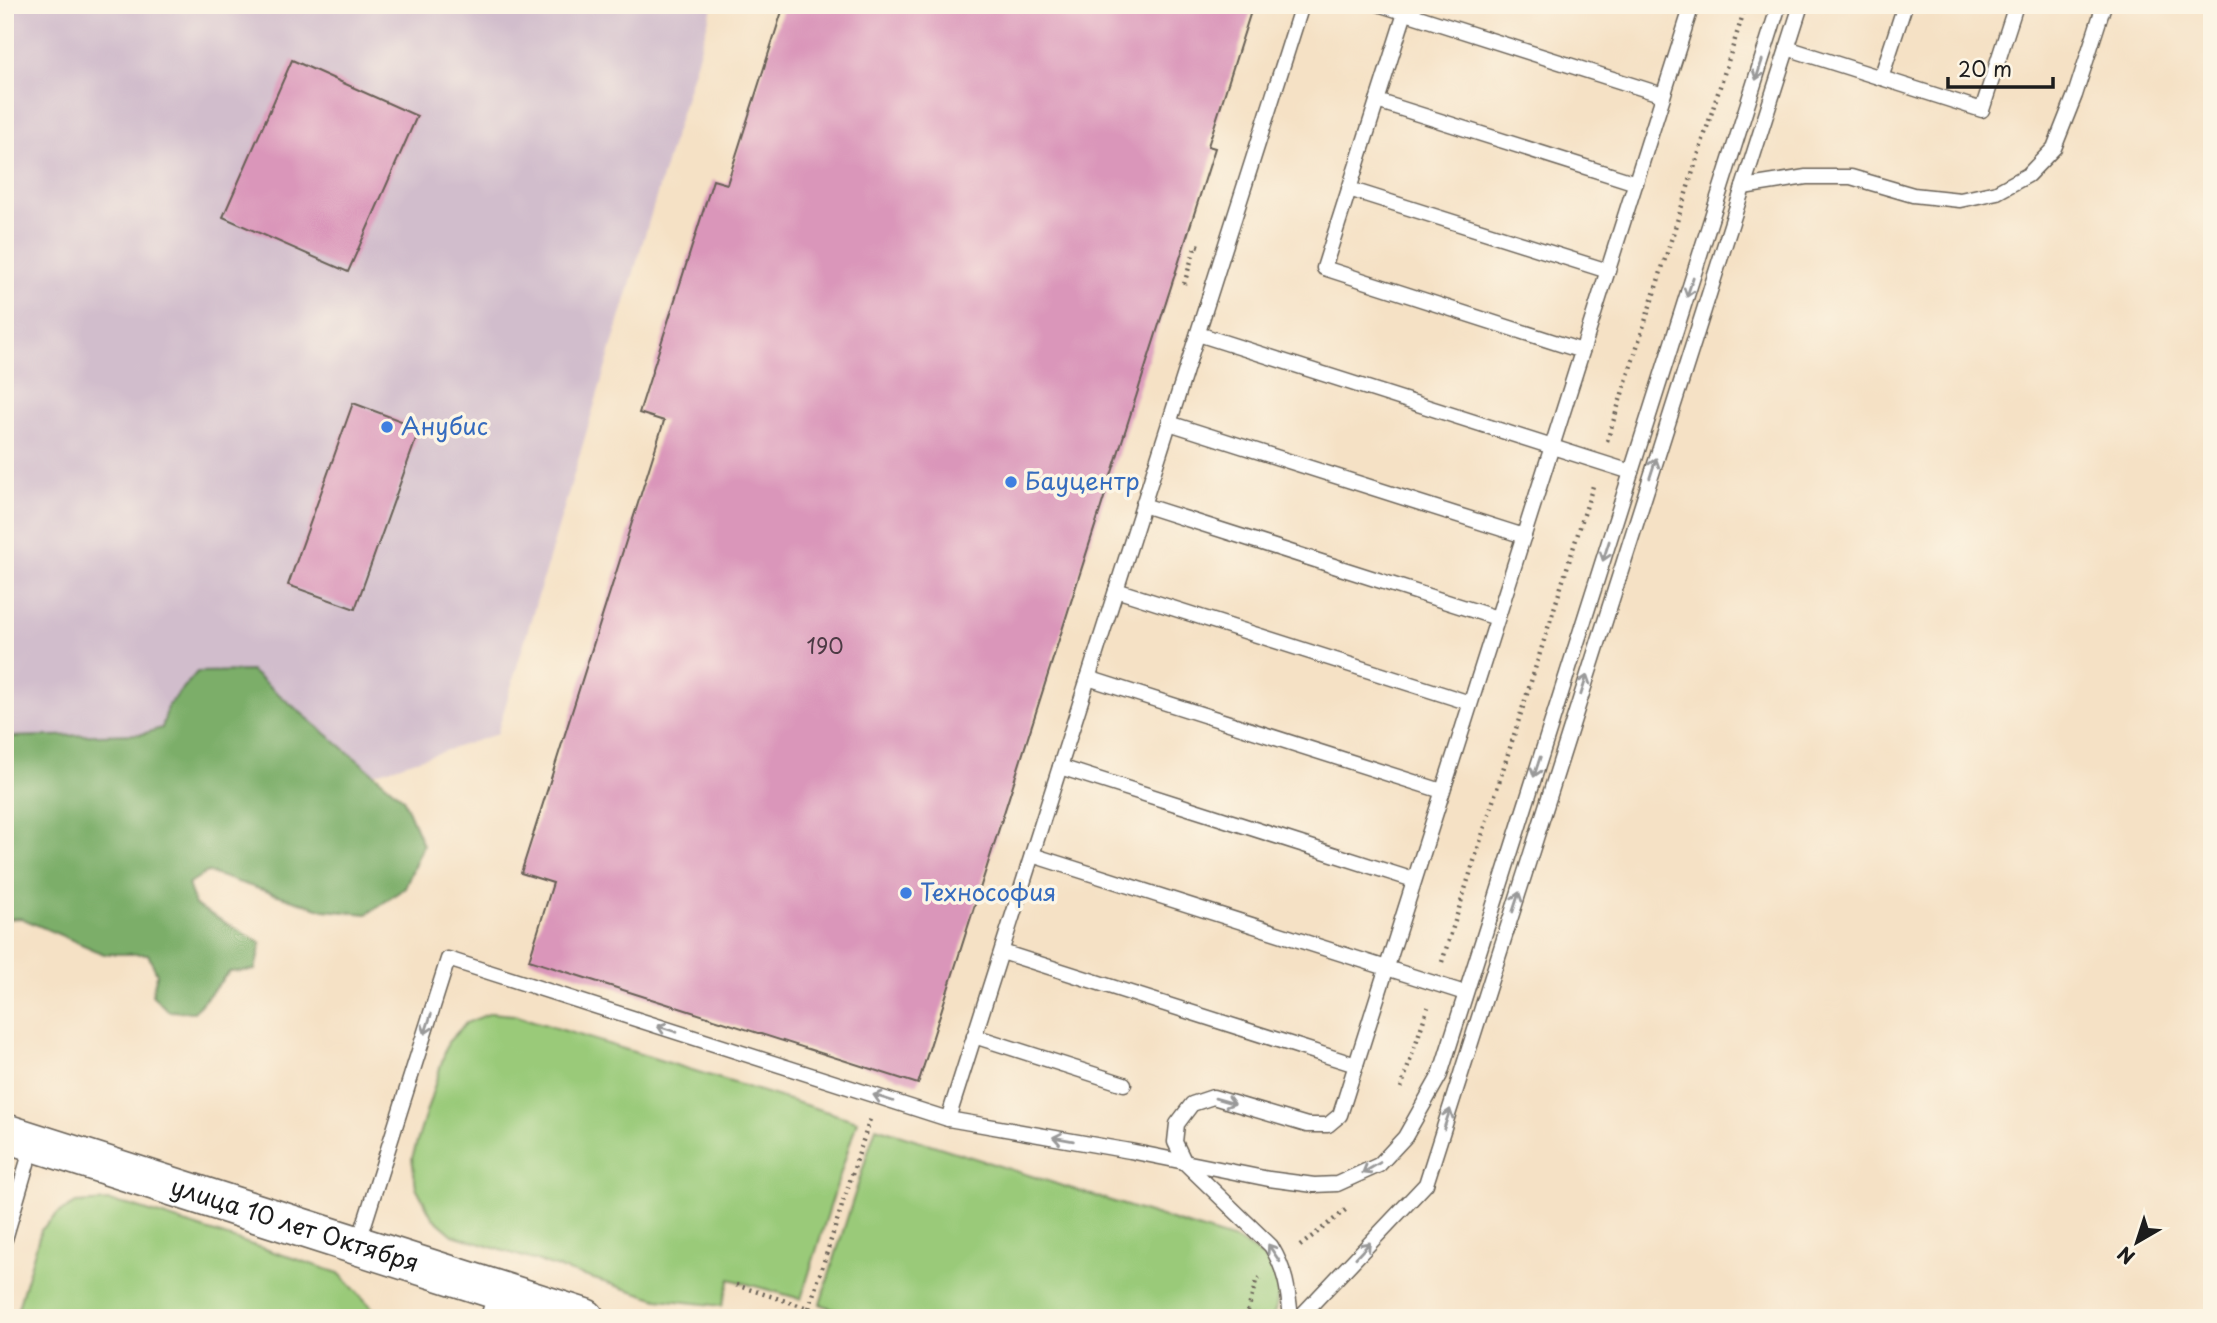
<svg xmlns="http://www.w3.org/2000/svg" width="2217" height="1323" font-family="'Playpen Sans',sans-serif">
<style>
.industrial{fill:#d1bdcc}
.green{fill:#9aca79;stroke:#5b734a;stroke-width:2}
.forest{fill:#7bae69;stroke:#4c6542;stroke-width:2}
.building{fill:#da96ba}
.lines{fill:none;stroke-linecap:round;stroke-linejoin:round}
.service-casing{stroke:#686157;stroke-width:17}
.minor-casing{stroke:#686157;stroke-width:31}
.primary-casing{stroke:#686157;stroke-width:41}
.path{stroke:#686157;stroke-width:4.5;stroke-dasharray:2 5;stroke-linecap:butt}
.service{stroke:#fff;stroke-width:14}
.minor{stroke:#fff;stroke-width:28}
.primary{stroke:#fff;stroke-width:38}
.oneway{stroke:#999}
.shop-dot{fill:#3f7fe0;stroke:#fcf5e5;stroke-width:2.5}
.labels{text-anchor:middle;stroke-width:7;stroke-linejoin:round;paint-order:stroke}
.number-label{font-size:21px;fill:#4c3a44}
.shop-label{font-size:24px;fill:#366cbe;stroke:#fcf5e5;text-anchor:start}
.street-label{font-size:24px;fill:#1c1c1c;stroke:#fcf5e5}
</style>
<rect width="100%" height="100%" fill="#fcf5e5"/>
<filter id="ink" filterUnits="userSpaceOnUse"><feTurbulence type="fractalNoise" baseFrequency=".0143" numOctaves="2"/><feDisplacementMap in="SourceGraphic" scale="14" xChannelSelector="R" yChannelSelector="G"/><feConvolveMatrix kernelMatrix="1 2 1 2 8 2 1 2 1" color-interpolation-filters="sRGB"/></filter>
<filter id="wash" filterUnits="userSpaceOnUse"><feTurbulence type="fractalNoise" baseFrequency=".00686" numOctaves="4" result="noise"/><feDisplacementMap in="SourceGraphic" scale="28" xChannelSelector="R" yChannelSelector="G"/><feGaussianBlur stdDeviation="1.57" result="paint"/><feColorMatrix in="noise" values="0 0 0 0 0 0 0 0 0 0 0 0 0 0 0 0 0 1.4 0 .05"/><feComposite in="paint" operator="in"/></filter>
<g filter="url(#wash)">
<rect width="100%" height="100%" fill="#f5e1c5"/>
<path class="industrial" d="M5,5H713L497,734L283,803L5,834Z"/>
<g class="green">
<path d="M491,1013L514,1015L857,1121L801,1299L730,1279L722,1306L658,1299L453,1235L432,1217L416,1187L412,1158L448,1042L466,1023Z"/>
<path d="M876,1127L1238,1241C1276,1262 1286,1274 1273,1318H861L820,1304Z"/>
<path d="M109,1201L132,1206L339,1273L382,1318H15L41,1230L57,1214L76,1203Z"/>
</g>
<path class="forest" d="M251,671L403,798L423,845L405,888L367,914L324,910L207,872L188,884L195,905L261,943L255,970L229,972L194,1012L168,1011L152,995L157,974L148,954H104L21,918L5,919V737L142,734L162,728L168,706L197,672Z"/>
<g id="blocks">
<g class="building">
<path d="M784,5H1253L1208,146L1215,148L918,1084L529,960L553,883L521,873L664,421L639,413L713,180L727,184Z"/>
<path d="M292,60L417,116L348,272L223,217Z"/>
<path d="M353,403L420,428L355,609L288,585Z"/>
</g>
</g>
</g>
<g filter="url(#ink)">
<use href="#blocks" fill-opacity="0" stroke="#686157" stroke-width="2"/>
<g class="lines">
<defs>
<g id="service">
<path d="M1381,5L1663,95"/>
<path d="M1405,13L1324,268L1582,351"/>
<path d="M1787,48L1982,110L2016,5"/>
<path d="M1881,78L1905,5"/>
<path d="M1377,101L1636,183"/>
<path d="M1743,187L1806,177H1851L1913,195L1960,200L1997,192L2028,175L2054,148L2075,95L2104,5"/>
<path d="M1349,189L1608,271"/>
<path d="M1198,334L1631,472"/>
<path d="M1169,423L1524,536"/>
<path d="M1143,505L1497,618"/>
<path d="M1116,590L1470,703"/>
<path d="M1088,678L1442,791"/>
<path d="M1060,767L1414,880"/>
<path d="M1032,855L1465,993"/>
<path d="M1002,952L1356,1065"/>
<path d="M974,1036L1124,1084"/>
<path d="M948,1119L1302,5"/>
<path d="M5,1239L33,1143"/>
<path d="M358,1244L448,959L948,1119L1130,1151L1269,1179L1314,1185L1337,1184L1379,1165L1405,1137L1440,1075L1779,5"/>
<path d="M1291,1318C1288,1289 1286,1271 1271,1246L1185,1163L1175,1142L1177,1124L1192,1104L1213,1097L1307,1125H1328L1340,1115L1692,5"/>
<path d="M1299,1318L1426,1184L1801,5"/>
</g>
<path id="minor" d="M495,1318L503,1292"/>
<g id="primary">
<path id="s1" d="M5,1133L585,1318"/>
</g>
</defs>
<use href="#service" class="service-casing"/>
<use href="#minor" class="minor-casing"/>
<use href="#primary" class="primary-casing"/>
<g class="path">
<path d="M1184,284L1196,245L1199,246"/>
<path d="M1607,441L1746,5"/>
<path d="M1442,962L1593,486"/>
<path d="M1401,1088L1428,1007"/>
<path d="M1300,1246L1348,1208"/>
<path d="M736,1285L839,1318"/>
<path d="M809,1308L870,1119"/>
<path d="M1246,1318L1256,1281L1260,1278"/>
</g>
<use href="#service" class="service"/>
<use href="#minor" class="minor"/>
<use href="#primary" class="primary"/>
</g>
<defs><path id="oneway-shaft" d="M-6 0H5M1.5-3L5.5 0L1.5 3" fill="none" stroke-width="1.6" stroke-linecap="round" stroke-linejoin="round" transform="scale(1.75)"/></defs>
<g class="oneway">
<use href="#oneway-shaft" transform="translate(1759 70) rotate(108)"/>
<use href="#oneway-shaft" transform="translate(1690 287) rotate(108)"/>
<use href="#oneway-shaft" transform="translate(1653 468) rotate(-72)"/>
<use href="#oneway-shaft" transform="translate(1606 551) rotate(108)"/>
<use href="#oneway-shaft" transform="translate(1584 685) rotate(-72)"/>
<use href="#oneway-shaft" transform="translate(1537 767) rotate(108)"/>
<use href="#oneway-shaft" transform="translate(1516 902) rotate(-72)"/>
<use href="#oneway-shaft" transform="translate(428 1024) rotate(108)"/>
<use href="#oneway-shaft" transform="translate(667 1029) rotate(-162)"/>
<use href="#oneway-shaft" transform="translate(883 1098) rotate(-162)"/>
<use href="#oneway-shaft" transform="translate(1225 1101) rotate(16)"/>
<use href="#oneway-shaft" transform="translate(1447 1119) rotate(-72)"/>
<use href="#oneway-shaft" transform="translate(1063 1139) rotate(-170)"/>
<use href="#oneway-shaft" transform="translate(1371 1168) rotate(149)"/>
<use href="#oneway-shaft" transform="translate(1363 1250) rotate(-47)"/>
<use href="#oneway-shaft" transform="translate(1274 1253) rotate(-124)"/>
</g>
</g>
<g class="shop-dot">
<circle cx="387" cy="427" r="7"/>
<circle cx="1011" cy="482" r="7"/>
<circle cx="906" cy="893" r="7"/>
</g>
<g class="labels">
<g class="number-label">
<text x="825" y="654">190</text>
</g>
<g class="shop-label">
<text x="401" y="435">Анубис</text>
<text x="1025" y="490">Бауцентр</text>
<text x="920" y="901">Технософия</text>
</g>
<g class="street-label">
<text dy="8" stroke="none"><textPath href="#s1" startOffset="304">улица 10 лет Октября</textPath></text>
</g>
</g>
<rect width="2217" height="1323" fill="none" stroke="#fcf5e5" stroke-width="28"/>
<g transform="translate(2137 1242) rotate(219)" stroke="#fcf5e5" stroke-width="5" paint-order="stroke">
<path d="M0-5L12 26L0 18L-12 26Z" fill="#1c1c1c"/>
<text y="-10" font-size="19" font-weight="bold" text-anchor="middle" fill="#1c1c1c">N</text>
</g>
<path d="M1948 77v10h105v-10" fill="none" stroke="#1c1c1c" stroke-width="3.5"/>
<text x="1958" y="77" font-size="21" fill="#1c1c1c" stroke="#fcf5e5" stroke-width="5" paint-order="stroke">20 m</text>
</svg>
